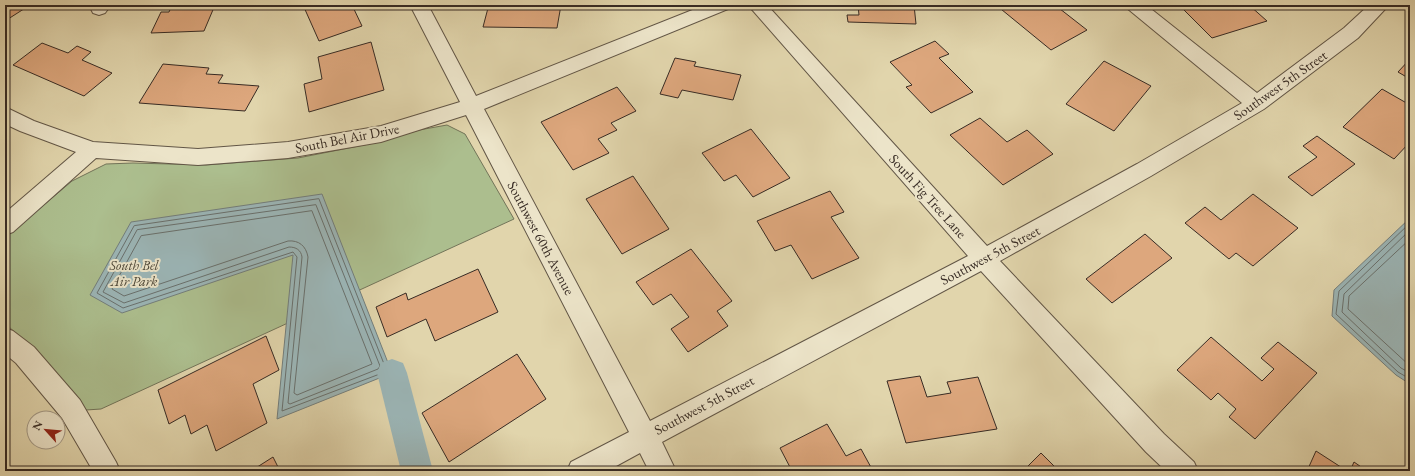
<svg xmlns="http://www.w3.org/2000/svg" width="1415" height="476" font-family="'EB Garamond',serif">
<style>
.green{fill:#acbe8e;stroke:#727459}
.water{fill:#9bb5b6;stroke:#737e7c}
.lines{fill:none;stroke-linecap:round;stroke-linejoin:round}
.shore{stroke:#69706d;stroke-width:1}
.canal{fill:#9bb5b6;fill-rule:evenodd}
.building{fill:#dda77d;stroke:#372b24}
.minor-casing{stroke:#625646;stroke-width:2}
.minor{fill:#ece4c9;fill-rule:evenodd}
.labels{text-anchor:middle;stroke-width:4;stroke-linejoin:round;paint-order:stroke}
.street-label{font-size:14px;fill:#372b24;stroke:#ece4c9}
.park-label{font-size:14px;font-style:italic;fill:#4e4839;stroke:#ece4c9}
</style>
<rect width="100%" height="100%" fill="#e1d5ac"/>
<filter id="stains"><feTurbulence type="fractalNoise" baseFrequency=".005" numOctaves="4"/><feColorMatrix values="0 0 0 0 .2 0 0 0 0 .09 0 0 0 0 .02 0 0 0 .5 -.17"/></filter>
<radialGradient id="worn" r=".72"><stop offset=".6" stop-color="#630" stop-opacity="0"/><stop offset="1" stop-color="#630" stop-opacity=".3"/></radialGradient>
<path class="green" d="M447,125L465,134L514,219L101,409L86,410L27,344L5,323V238L72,181L106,164L133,163L206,165L298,158L379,142L419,130Z"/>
<g class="water">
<path d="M322,194L392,373L277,419L293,255L122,313L90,295L131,222Z"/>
<path d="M1410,218V384L1396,375L1332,316L1334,290Z"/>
</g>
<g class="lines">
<g class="shore">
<path d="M319,199L386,369L385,372L282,411L297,257L293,252L123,308L97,293L134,226Z"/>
<path d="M316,205L380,366L378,369L290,404L288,403L302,257C301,250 296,247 289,247L124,303L103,292L137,230Z"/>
<path d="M312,211L372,364L297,395L294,393L308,257C306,246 299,240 288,241L124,296L112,289L141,236Z"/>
<path d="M1410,223L1339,291L1336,314L1398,372L1410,379"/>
<path d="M1410,230L1344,294L1342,312L1401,368L1410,373"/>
<path d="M1410,239L1349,296L1348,309L1410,366"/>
</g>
<path class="canal" d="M392,359L403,363L407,373L433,471H401L377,373L381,363Z"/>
</g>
<g class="building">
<path d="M5,5H30L5,21Z"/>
<path d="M172,5H215L204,31L151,33L161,12H169Z"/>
<path d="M303,5H352L362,26L319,41Z"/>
<path d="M516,5H561L557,28L483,27L488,8H515Z"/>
<path d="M858,5H914L916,24L848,22L847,15H859Z"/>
<path d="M996,5H1055L1087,30L1051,50Z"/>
<path d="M1179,5H1230L1234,9L1249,5L1267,21L1212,38Z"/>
<path d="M935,41L949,54L939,58L973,92L931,113L906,87L912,85L890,62Z"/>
<path d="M371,42L384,90L309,112L304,84L322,79L318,57Z"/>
<path d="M42,43L68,53L77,46L91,52L82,60L112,73L84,96L13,65Z"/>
<path d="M675,58L696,62L694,66L741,75L733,100L682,90L678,98L660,94Z"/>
<path d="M1410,59V79L1398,72Z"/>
<path d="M1104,61L1151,86L1114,131L1066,104Z"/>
<path d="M163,64L209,68L206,74L223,75L218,83L259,86L245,111L139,103Z"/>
<path d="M617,87L636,111L611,123L617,130L598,139L609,153L573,170L541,122Z"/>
<path d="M1382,89L1410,105V142L1394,159L1343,127Z"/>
<path d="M980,118L1007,142L1027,130L1053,154L1003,185L950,135Z"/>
<path d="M751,129L790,178L753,197L736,175L724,181L702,153Z"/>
<path d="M1317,136L1355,164L1312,196L1288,177L1317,157L1303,146Z"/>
<path d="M633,176L669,229L622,254L586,199Z"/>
<path d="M830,191L844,212L831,217L859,258L812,279L791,245L775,251L757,221Z"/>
<path d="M1253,194L1298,228L1253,266L1236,253L1229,259L1185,223L1205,207L1221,220Z"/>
<path d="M1145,234L1172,258L1112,303L1086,279Z"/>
<path d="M691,249L732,301L717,311L728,326L688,352L671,329L689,317L671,294L653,305L636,282Z"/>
<path d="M478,269L498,312L435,341L426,319L387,337L376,307L406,293L408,300Z"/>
<path d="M266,336L279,370L253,384L267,423L216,451L207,425L191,434L185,415L169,424L158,390Z"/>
<path d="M1211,337L1262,381L1274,369L1261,358L1278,342L1317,373L1255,439L1229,417L1236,409L1218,393L1211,400L1177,370Z"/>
<path d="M517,354L546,399L449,462L422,413Z"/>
<path d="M920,376L927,397L951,393L947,382L978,377L997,429L906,443L887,381Z"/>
<path d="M827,424L846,456L861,449L873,471H792L780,448Z"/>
<path d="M1316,451L1347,471H1307Z"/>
<path d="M1041,453L1059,471H1023Z"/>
<path d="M273,457L280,471H251Z"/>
<path d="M1354,462L1367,471H1350Z"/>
</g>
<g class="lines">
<defs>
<g id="minor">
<path d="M89,5H107L108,9L105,13L99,15L93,13Z"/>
<path d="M410,5H428L476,96L705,5H731L728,9L484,109L650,421L968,256L748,5H767L987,246L1137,164L1242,103L1128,9L1125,5H1146L1257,93L1344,28L1369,5H1389L1358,38L1264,109L1151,176L1000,261L1164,434L1194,462L1198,471H1166L1146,452L981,271L662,442L676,471H649L640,453L607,471H567L571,462L629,432L466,115L381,142L288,158L198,165L96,158L13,232L5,235V213L76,152L20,131L5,124V107L34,121L93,142L198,149L288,142L381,126L460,102Z"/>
<path d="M5,328L13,331L34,347L80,400L116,462L120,471H93L62,418L16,363L5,354Z"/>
</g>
</defs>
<use href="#minor" class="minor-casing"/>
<use href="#minor" class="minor"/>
</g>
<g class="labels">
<g class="street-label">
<text transform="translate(1280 85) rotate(-35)" y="5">Southwest 5th Street</text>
<text transform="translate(347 138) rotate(-11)" y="5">South Bel Air Drive</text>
<text transform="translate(928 196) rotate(48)" y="5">South Fig Tree Lane</text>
<text transform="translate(541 238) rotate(62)" y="5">Southwest 60th Avenue</text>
<text transform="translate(990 255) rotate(-28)" y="5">Southwest 5th Street</text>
<text transform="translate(704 405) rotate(-28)" y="5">Southwest 5th Street</text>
</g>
<g class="park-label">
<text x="134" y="270">South Bel<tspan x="134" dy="16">Air Park</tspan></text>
</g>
</g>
<rect width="1415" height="476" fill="none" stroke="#e1d5ac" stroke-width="20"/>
<rect x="6" y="6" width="1403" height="464" fill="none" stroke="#372b24" stroke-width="2"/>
<rect x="10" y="10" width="1395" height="456" fill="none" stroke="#372b24"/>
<g transform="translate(46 430) rotate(297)"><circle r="19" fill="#ece4c9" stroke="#a49a87"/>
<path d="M0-3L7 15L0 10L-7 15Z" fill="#8f2418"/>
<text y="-6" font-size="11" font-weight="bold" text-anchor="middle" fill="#372b24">N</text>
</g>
<rect width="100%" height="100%" filter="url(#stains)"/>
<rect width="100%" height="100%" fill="url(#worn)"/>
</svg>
